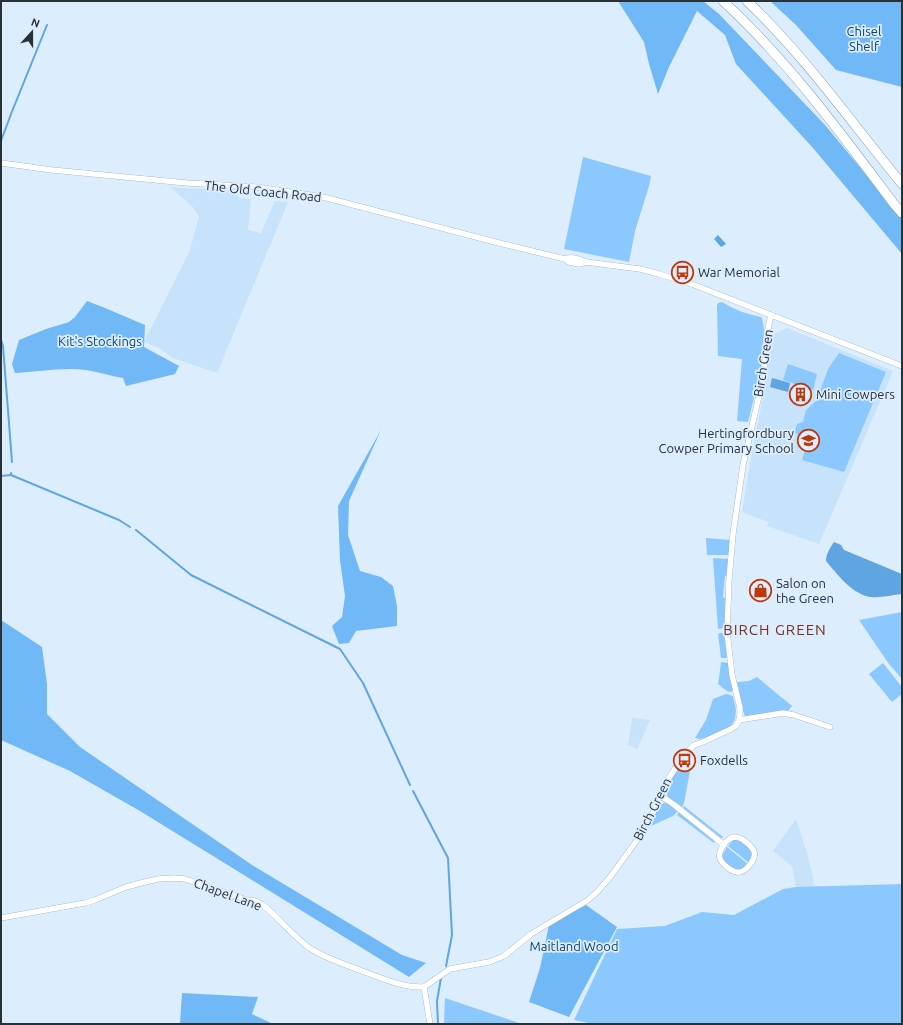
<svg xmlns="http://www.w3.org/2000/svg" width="903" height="1025" font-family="Ubuntu,sans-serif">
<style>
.built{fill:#c7e2fb}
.green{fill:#8bc8fe}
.forest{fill:#71b8f6}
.water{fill:#5ea5e2}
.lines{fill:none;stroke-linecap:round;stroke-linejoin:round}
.stream{stroke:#5ea5e2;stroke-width:2}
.minor-casing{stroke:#8b9fb1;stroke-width:6}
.trunk-casing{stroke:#8b9fb1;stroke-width:10}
.minor{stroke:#fff;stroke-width:5.5}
.trunk{stroke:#fff;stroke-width:9}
.labels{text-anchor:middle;stroke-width:3.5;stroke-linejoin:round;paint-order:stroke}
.park-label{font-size:13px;fill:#0e446b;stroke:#dcedfd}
.street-label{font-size:13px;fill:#283038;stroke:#dcedfd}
.poi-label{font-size:13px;fill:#283038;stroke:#dcedfd;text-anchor:start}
.quarter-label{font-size:15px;letter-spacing:1px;fill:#74311f;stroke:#dcedfd}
</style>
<rect width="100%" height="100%" fill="#dcedfd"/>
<g class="built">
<path d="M170,187L233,191L239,198L251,199L248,230L261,233L275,201L288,202L217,373L173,358L159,348L144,342L189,252L199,217L192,206Z"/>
<path d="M787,328L893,371L819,544L767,526L768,522L742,512L750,464L766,381L772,340L775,334Z"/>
<path d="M632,718L650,720L637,749L628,745Z"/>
<path d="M796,819L806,850L812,872L814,887H796L792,866L773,851Z"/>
</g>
<g class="green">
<path d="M583,157L651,176L649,186L635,231L629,262L564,249Z"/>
<path d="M722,302C735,310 746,314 761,317L762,318L764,329L761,370L748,422L737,421L742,359L718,356L717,306L718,303Z"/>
<path d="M839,353L886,372L844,472L802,460L807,444L804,441V436L794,433L797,424L803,422L806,410L817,400L828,369Z"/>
<path d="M788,364L817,374L813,390L783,380Z"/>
<path d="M706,538L730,540L729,555H707Z"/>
<path d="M713,558L729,559L727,575L725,576L723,597L726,599L724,628L718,629Z"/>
<path d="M902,612V679L889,664L859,620Z"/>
<path d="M720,633H724L727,658H721L718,634Z"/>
<path d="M721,662L728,663L733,691L730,692C725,691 722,686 718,684L719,678Z"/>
<path d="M883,663L902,687V694L892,702L869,674Z"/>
<path d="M757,677L792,706L788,711L749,718L745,716L743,711L742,704L737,682L749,681Z"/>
<path d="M726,694L733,696L736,710L735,719L733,723L728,728L705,738L700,739L695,738L706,720L713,699Z"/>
<path d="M685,760L690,771L684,803L682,807L668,797L666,792L667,785Z"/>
<path d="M665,803L669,804L678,811L673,816L651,826C653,821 656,810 659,806C660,804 662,804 665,803Z"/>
<path d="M684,806L723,837L722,838H721L683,808Z"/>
<path d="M679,812L715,841L714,843L677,815Z"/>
<path d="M733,840C742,839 750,847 752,855L749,863L728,846Z"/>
<path d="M727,847L748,864C745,866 743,869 739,870C732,870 723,861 722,855Z"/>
<path d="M902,884V1024H594L574,1020L617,929L665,926L702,912L734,915L783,889L796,887Z"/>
<path d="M445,998L522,1024H444Z"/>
</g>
<g class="forest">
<path d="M618,1H703L719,14L825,125L902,218V254L813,148L736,64L725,35L697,11L669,67L658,94L649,64L644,42Z"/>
<path d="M770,1H902V87L836,70L796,25Z"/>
<path d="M87,301L105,308L145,325L144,347L179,366L175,374L126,386L123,378C111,376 98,372 86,370C64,367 38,372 15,373L12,364L19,340L46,329L69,322L75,317Z"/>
<path d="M381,430L349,501L348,535L360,571L381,577L393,586L397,606V626L356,631L349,643L339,644L332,626L342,617L345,596L340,560L338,506Z"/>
<path d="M1,620L42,647L47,684V714L80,747L252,865L402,955L426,963L409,977L140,811L70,771L1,740Z"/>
<path d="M586,905L617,927L569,1017L529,1002L540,968L549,925Z"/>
<path d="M182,993L258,997L252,1014L273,1024H180Z"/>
</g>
<g class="water">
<path d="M718,235L726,244L721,247L714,239Z"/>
<path d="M772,378L790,383L788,392L770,387Z"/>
<path d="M834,542L841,545L844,550L902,574V594C892,595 881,598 871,597C853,595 837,574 826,561C826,554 830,548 834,542Z"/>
</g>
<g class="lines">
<g class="stream">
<path d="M1,141L11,114L47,25"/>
<path d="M1,340L3,346L12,462"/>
<path d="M11,473V475L119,520L130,527"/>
<path d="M1,476L11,475"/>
<path d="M136,530L191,575L340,649L363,683L410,785"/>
<path d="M413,791L448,858L452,935L446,966"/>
<path d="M438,1024L437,1001L441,978"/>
</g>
<defs>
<g id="minor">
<path d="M1,163L52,170L187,183L256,187L323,197L499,243L565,259L569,262L579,264L586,262L640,269L659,274L689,283L902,366"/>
<path d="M565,259C573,256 579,259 586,262"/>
<path d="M739,720L783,713L794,715L830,727"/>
<path d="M659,796L666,799L673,804L724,845"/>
<path d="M734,837C740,837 743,839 747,843C755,849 757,855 751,863C744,873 738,875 728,868C718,860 717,855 724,844C727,841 729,838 734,837Z"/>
<path d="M1,918L85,903L95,900L126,887L141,883L158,879L174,878L185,879L247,900L255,901L263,905C279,918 292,935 308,947C324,958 344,964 362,971C381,978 403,988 424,987"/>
<path d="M424,987L450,969L489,962L504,956L531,934L588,900L598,891L611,876L640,836L652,815L665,784L683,756L694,745L703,742L731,729L736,726L739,720L740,715V708L732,675L727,632L729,579L733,534L743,465L764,374L767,333L771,315"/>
<path d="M424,987L430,1024"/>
</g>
<g id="trunk">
<path d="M723,1C789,62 840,132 894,204L902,213"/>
<path d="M747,1C805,56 851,122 902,184"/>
</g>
</defs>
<use href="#minor" class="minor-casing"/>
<use href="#trunk" class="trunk-casing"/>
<use href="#minor" class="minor"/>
<use href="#trunk" class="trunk"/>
</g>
<defs>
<symbol id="bus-ring" viewBox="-11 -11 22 22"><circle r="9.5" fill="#dcedfd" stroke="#c03809" stroke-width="1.5"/><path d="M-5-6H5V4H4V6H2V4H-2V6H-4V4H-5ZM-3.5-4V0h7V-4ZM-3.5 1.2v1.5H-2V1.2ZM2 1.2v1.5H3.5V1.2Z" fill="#c03809"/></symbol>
<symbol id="building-ring" viewBox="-11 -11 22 22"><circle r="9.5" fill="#dcedfd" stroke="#c03809" stroke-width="1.5"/><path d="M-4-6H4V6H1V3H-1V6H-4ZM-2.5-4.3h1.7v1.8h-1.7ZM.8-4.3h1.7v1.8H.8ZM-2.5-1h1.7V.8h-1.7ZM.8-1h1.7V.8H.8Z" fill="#c03809"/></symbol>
<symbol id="school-ring" viewBox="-11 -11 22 22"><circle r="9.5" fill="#dcedfd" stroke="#c03809" stroke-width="1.5"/><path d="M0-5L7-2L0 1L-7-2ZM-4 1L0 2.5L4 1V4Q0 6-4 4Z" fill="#c03809"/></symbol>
<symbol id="shop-ring" viewBox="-11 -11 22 22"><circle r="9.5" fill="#dcedfd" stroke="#c03809" stroke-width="1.5"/><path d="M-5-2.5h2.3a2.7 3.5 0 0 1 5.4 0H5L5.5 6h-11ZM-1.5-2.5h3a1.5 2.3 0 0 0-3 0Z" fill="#c03809"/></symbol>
</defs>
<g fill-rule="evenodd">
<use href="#bus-ring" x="670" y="260" width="25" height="25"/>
<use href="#building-ring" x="788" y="382" width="25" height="25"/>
<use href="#school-ring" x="796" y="428" width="25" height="25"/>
<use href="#shop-ring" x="748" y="578" width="25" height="25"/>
<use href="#bus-ring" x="672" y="748" width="25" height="25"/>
</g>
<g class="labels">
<g class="park-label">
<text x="864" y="36">Chisel<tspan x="864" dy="15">Shelf</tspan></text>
<text x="100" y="346">Kit's Stockings</text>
<text x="574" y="951">Maitland Wood</text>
</g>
<g class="street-label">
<text transform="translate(263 191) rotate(6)" y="5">The Old Coach Road</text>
<text transform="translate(763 363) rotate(-81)" y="5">Birch Green</text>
<text transform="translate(652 809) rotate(-63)" y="5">Birch Green</text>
<text transform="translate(228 894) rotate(20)" y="5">Chapel Lane</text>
</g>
<g class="poi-label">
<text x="698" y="277">War Memorial</text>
<text x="816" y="399">Mini Cowpers</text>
<text x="794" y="438" text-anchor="end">Hertingfordbury<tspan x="794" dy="15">Cowper Primary School</tspan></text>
<text x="776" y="588">Salon on<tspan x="776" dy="15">the Green</tspan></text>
<text x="700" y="765">Foxdells</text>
</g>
<g class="quarter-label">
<text x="775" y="635">BIRCH GREEN</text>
</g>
</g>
<rect width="903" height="1025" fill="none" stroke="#283038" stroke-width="4"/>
<g transform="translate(32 32) rotate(21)" stroke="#dcedfd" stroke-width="3" paint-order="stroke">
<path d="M0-3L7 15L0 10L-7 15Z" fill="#283038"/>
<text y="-6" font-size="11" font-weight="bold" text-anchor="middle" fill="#283038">N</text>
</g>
</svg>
